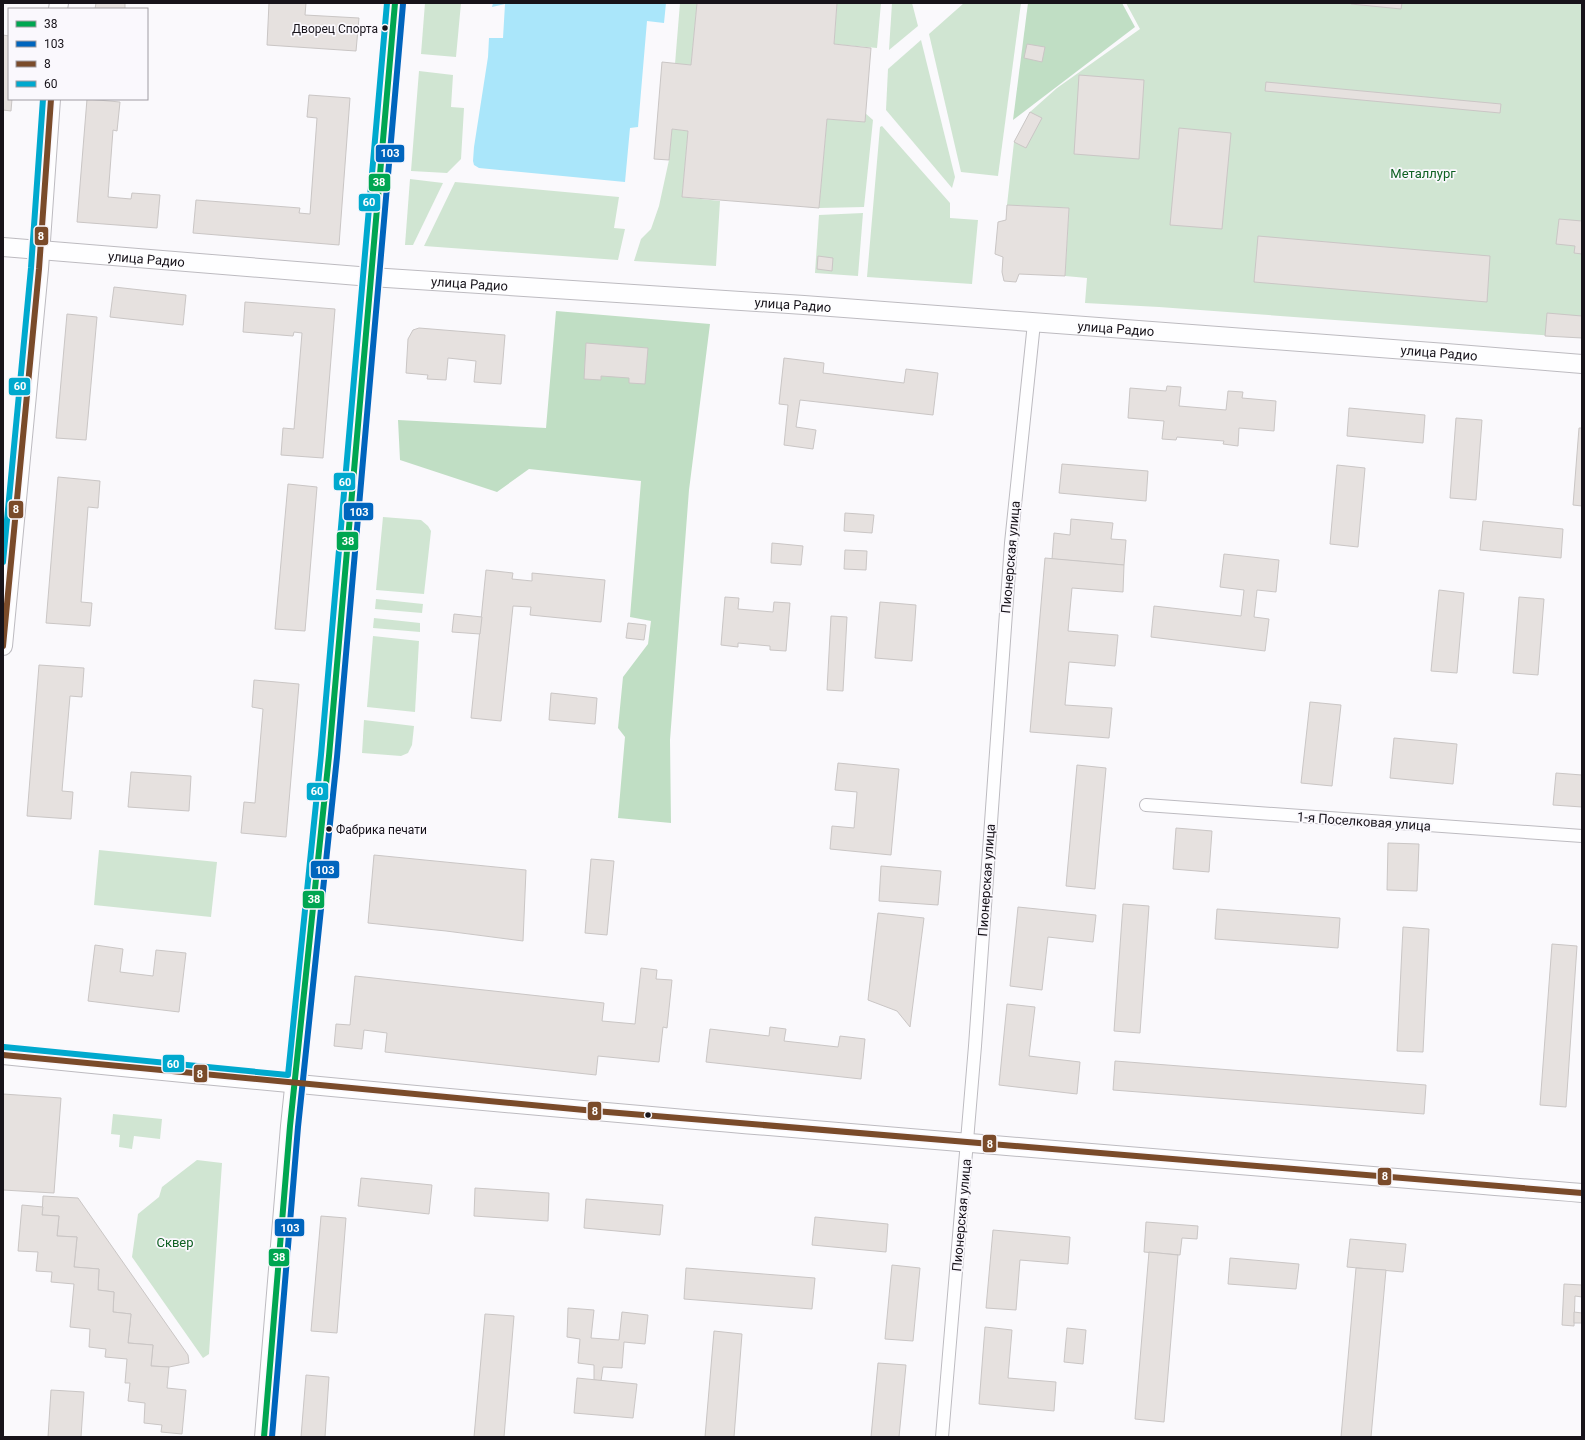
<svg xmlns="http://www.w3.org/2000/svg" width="1585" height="1440" font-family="Roboto,sans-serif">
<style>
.green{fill:#d0e5d2}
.forest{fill:#c0dec4}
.water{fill:#aae6fa}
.building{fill:#e6e1df;stroke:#cac6c5}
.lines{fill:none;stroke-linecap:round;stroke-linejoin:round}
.street-casing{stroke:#bdbbc0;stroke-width:14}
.secondary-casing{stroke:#bdbbc0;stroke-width:20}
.street{stroke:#fefeff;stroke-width:12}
.secondary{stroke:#fefeff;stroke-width:18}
.bus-1-casing{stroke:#faf8fd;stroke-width:9}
.bus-2-casing{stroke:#faf8fd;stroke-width:9}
.bus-3-casing{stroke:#faf8fd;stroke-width:9}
.bus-4-casing{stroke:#faf8fd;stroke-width:9}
.bus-1{stroke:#00a651;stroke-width:6}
.bus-2{stroke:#0065bd;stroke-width:6}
.bus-3{stroke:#7a4b2a;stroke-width:6}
.bus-4{stroke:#00a9ce;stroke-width:6}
.bus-dot{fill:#17131a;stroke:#faf8fd;stroke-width:1.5}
.labels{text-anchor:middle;stroke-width:3.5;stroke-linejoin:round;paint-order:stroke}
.bus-label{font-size:12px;fill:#17131a;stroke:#faf8fd;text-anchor:end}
.park-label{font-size:13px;fill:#0f6123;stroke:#faf8fd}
.street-label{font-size:13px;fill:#17131a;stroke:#faf8fd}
.line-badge{stroke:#faf8fd;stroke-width:1.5}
.badge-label{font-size:11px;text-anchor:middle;font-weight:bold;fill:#fff}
</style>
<rect width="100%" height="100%" fill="#faf9fc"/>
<g class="green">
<path d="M425,3H461L456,57L421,54Z"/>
<path d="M680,3H697L691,65L675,64Z"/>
<path d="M837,3H881L877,48L834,44Z"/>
<path d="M892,3H912L918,26L889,50Z"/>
<path d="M964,3H1021L998,176L961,172L929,34Z"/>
<path d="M1126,3H1582V338L1159,307L1085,303L1087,278L1065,276L1069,208L1007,205L1014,142L1030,112L1057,88L1140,29Z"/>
<path d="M921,40L955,177L952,188L886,110L888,69Z"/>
<path d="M419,71L453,75L451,107L464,108L461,159L447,173L411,171Z"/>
<path d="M865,113L873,120L864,207L819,208L827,119L864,122Z"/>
<path d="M882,126L950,203V218L978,220L972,284L867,277L880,127Z"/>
<path d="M672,129L688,131L682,197L720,201L716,266L634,261L641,239L651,229L659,206L669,160Z"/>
<path d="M410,179L443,183L413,245H405Z"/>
<path d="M455,182L619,197L614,228L625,229L618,260L424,246Z"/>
<path d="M863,213L858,276L815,273L819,215Z"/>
<path d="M383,517L421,520L428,526L431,531L424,594L376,590Z"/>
<path d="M376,599L423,604L422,613L375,609Z"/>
<path d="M374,618L420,623V632L373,628Z"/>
<path d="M373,636L419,641L415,712L367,707Z"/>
<path d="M364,720L414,726L412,745L408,753L401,756L362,753Z"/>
<path d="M99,850L217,862L211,917L94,905Z"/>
<path d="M113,1114L162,1119L160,1139L134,1136L132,1149L119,1147L120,1135L111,1134Z"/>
<path d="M197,1160L222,1163L209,1354L203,1358L132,1257L138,1214L159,1197L162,1187Z"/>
</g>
<g class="forest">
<path d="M1028,3H1122L1135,27L1013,120Z"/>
<path d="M556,311L710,324L689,490L670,740L671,823L618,818L625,737L618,728L623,677L648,644L651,621L630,617L641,481L529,469L497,492L400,460L398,420L546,428Z"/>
</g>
<path class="water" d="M493,3H666L664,23L647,21L638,127L630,128L625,182L479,168L474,165L473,161L474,147L488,57L489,38H503L505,4L492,7Z"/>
<g class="building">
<path d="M96,3H125V9H95Z"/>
<path d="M269,3H306L305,15L359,18L356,51L267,45Z"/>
<path d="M697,3H837L834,44L871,48L865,122L827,119L819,208L682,197L688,131L672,129L669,160L654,159L662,62L691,65Z"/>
<path d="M1351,3H1402L1401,9L1351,4Z"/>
<path d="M3,35L9,36V99H12L11,111L3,110Z"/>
<path d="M1027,44L1045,47L1042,62L1024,58Z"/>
<path d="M1079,75L1144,80L1139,159L1074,154Z"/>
<path d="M1266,82L1501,104L1500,113L1265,91Z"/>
<path d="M309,95L350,98L339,245L193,233L196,200L300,208L299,213L310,214L317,118L307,117Z"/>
<path d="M87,99L120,102L117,131L113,130L108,197L131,199L132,193L160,195L157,228L77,222Z"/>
<path d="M1030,112L1042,118L1026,148L1014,142Z"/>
<path d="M1179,128L1231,133L1222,229L1170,225Z"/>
<path d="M1007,205L1069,208L1065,276L1019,274L1016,282L1004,281L1002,272L1003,257L995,254L998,222L1006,220Z"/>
<path d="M1559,219L1582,221V254L1574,253L1575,246L1556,244Z"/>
<path d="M1258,236L1490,256L1487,302L1254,282Z"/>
<path d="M818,256L833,258L832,271L817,269Z"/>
<path d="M114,287L186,295L183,325L110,317Z"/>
<path d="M245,302L335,309L323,458L281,455L283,428L294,429L302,333L294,332L293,336L243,332Z"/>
<path d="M1547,313L1582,316V338L1545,336Z"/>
<path d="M67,314L97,317L86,440L56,438Z"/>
<path d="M419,328L505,335L501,384L474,382L476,361L448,358L446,380L427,379L428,375L406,373L408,339L413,330Z"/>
<path d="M586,343L648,348L645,384L629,383V378L601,376V380L584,379Z"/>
<path d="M784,358L824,363L823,373L904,383L906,369L938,373L933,415L800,400L796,427L816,430L813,449L784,445L788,405L779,404Z"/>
<path d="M1167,386L1181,387L1179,406L1226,410L1228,391L1243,392L1242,398L1276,401L1274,431L1239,428L1238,446L1223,444L1224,441L1177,437L1176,440L1162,439L1164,421L1128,418L1130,388L1166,391Z"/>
<path d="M1349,408L1425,415L1423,443L1347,436Z"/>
<path d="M1456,418L1482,420L1476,500L1450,498Z"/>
<path d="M1579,428H1582V506L1573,505Z"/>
<path d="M1062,464L1148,471L1146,501L1059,493Z"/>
<path d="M1337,465L1365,468L1358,547L1330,544Z"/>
<path d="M58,477L100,481L98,508L88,507L81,602L92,603L90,626L46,623Z"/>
<path d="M288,484L317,487L305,631L275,629Z"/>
<path d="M845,513L874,515L872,533L844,531Z"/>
<path d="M1071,519L1113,523L1111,539L1126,540L1124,565L1052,559L1054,533L1070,535Z"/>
<path d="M1483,521L1563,529L1561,558L1480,550Z"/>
<path d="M772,543L803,546L801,565L771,563Z"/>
<path d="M845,550L867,551L866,570L844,569Z"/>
<path d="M1224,554L1279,560L1276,592L1257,590L1254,617L1269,619L1265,651L1151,637L1154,606L1241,616L1244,590L1220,587Z"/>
<path d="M1045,558L1124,565L1123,592L1072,588L1068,631L1118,635L1115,666L1069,662L1065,705L1112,708L1109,738L1030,732Z"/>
<path d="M486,570L513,573L512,579L532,581V573L605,580L601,622L530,615L531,607L513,606L501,721L471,718Z"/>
<path d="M1439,590L1464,593L1457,673L1431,671Z"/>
<path d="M725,597L739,598L738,609L773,612L774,602L790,603L786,651L770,650V646L738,643V647L721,645Z"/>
<path d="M1519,597L1544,599L1538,675L1513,673Z"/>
<path d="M880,602L916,605L912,661L875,658Z"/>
<path d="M454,614L482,617L480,634L452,632Z"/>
<path d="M831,616L847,617L843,691L827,690Z"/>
<path d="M628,623L646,625L644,640L626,638Z"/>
<path d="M39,665L84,668L82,697L70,696L62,791L73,792L71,819L27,816Z"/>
<path d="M254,680L299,684L286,837L241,833L244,802L255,803L263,709L252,707Z"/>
<path d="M551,693L597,698L595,724L549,720Z"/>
<path d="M1310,702L1341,705L1332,786L1301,783Z"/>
<path d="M1394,738L1457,744L1453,784L1390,778Z"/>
<path d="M838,763L899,769L891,855L830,849L832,826L854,828L857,792L835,790Z"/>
<path d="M1077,765L1106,768L1095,889L1066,886Z"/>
<path d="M131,772L191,776L189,811L128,807Z"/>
<path d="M1556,773L1582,775V807L1553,805Z"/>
<path d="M1176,828L1212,831L1209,872L1173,869Z"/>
<path d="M1388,843L1419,844L1417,891L1387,890Z"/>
<path d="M374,855L526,870L523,941L446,931L368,923Z"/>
<path d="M591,859L614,861L607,935L585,933Z"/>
<path d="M881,866L941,871L938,905L879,901Z"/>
<path d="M1123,904L1149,906L1140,1033L1114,1031Z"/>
<path d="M1018,907L1096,915L1093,942L1048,937L1042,990L1010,986Z"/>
<path d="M1217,909L1340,918L1338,948L1215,939Z"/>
<path d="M878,913L924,918L910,1027L897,1011L868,1000Z"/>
<path d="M1403,927L1429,929L1423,1052L1397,1051Z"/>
<path d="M1552,944L1577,946L1566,1107L1540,1105Z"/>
<path d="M95,945L123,949L120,972L153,976L156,950L186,953L179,1012L88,1001Z"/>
<path d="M641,968L657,970L656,979L672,980L667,1028L663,1027L659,1062L598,1056L596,1075L385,1052L387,1033L364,1030L362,1049L334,1046L336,1024L350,1025L355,976L604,1003L602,1021L635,1024Z"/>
<path d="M1007,1004L1035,1007L1029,1056L1080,1062L1077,1094L999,1085Z"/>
<path d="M770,1027L786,1029L784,1041L838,1047L840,1036L865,1039L861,1079L706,1062L710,1029L769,1036Z"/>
<path d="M1115,1061L1426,1085L1424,1114L1113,1090Z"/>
<path d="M3,1094L61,1098L54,1193L3,1190Z"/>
<path d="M361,1178L432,1185L429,1214L358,1206Z"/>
<path d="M475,1188L549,1193L548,1221L474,1216Z"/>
<path d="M43,1196L78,1198L188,1355L189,1363L169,1367L151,1366L153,1345L128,1343L131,1314L113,1312L114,1292L98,1290L99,1269L74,1267L77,1237L57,1236L59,1216L42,1215Z"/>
<path d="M586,1199L663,1205L660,1235L584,1228Z"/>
<path d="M22,1205L43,1207L42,1215L59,1216L57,1236L77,1237L74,1267L99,1269L98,1290L114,1292L113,1312L131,1314L128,1343L153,1345L151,1366L169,1367L167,1388L186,1390L182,1434L161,1432L162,1425L144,1423L145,1403L128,1401L130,1383H125L127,1359L105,1357L106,1349L89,1347L90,1329L70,1327L74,1284L51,1282L52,1272L36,1271L38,1252L18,1251Z"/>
<path d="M321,1216L346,1218L337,1333L311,1331Z"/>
<path d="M815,1217L888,1224L886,1252L812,1245Z"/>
<path d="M1146,1222L1198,1226L1197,1239L1182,1238L1180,1255L1144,1252Z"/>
<path d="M993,1230L1070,1237L1068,1264L1020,1260L1016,1310L986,1308Z"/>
<path d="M1350,1239L1406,1244L1403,1272L1347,1267Z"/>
<path d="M1149,1252L1178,1255L1164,1422L1135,1419Z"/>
<path d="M1230,1258L1299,1264L1296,1289L1228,1284Z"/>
<path d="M892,1265L920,1268L913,1341L885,1339Z"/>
<path d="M686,1268L815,1278L812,1309L684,1299Z"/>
<path d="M1356,1268L1386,1270L1371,1437H1341Z"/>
<path d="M1564,1284L1582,1285V1297L1575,1296L1574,1326L1562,1325Z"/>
<path d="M568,1308L594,1310L591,1338L619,1340L622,1312L648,1315L645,1344L624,1342L622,1368L603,1367L601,1381L594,1380V1365L578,1363L580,1339L567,1337Z"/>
<path d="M1574,1312L1582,1313V1323H1574Z"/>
<path d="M485,1314L514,1316L504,1437H474Z"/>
<path d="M985,1327L1012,1330L1008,1378L1056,1382L1054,1411L979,1404Z"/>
<path d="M1067,1328L1086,1330L1083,1364L1064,1362Z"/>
<path d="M714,1331L742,1334L734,1437H705Z"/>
<path d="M878,1363L906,1365L899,1437H871Z"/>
<path d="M306,1375L329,1377L325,1437H301Z"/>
<path d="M577,1378L637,1384L633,1418L574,1413Z"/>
<path d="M51,1390L84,1392L81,1437H48Z"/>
</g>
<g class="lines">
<defs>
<g id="street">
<path d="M1146,805L1582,836"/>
<path d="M942,1437L975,1046L1011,543L1034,323"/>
</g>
<g id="secondary">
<path d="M58,9L59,3"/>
<path id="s1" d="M3,247L371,277L804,305L1446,353L1582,364"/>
<path d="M3,646L39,269L51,99"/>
<path d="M3,1055C529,1109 1055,1150 1582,1193"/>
<path d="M264,1437L290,1126L329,756L395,3"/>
</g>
</defs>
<use href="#street" class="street-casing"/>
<use href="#secondary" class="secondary-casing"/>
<use href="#street" class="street"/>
<use href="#secondary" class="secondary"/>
<defs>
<path id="bus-1" d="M264,1437L290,1126L329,756L395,3"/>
<path id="bus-2" d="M272,1437L298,1127L337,757L403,4"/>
<g id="bus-3">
<path d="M3,646L39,269L51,99"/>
<path d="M3,1055L595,1111L1582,1193"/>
</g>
<g id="bus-4">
<path d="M3,562L31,268L43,99"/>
<path d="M4,1047L288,1075L321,755L387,3"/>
</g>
</defs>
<use href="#bus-1" class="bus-1-casing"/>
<use href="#bus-2" class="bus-2-casing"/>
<use href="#bus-3" class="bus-3-casing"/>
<use href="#bus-4" class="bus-4-casing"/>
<use href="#bus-1" class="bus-1"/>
<use href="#bus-2" class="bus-2"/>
<use href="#bus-3" class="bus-3"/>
<use href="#bus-4" class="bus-4"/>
</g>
<g class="bus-dot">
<circle cx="385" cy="28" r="3.5"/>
<circle cx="329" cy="829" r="3.5"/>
<circle cx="648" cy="1115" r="3.5"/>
</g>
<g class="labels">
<g class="bus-label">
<text x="378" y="33">Дворец Спорта</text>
<text x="336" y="834" text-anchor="start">Фабрика печати</text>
</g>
<g class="park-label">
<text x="1423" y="178">Металлург</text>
<text x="175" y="1247">Сквер</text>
</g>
<g class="street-label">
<text dy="5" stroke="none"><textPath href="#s1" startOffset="144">улица Радио</textPath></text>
<text dy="5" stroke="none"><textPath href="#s1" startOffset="468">улица Радио</textPath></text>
<text dy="5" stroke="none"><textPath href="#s1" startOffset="792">улица Радио</textPath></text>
<text dy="5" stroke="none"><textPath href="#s1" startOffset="1116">улица Радио</textPath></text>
<text dy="5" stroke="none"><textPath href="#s1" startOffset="1440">улица Радио</textPath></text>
<text transform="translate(1010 557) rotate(-85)" y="5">Пионерская улица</text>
<text transform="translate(1364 821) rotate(4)" y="5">1-я Поселковая улица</text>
<text transform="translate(986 880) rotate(-86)" y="5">Пионерская улица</text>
<text transform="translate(961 1215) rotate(-85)" y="5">Пионерская улица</text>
</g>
</g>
<g class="line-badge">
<rect x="375" y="144" width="30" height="19" rx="4" fill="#0065bd"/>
<rect x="368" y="173" width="23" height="19" rx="4" fill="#00a651"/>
<rect x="358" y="193" width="23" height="19" rx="4" fill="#00a9ce"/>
<rect x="34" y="226" width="15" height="20" rx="4" fill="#7a4b2a"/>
<rect x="8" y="377" width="23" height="19" rx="4" fill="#00a9ce"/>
<rect x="333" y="472" width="23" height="19" rx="4" fill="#00a9ce"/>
<rect x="8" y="500" width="16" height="19" rx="4" fill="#7a4b2a"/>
<rect x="343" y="502" width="31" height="19" rx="4" fill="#0065bd"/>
<rect x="336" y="531" width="23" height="20" rx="4" fill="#00a651"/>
<rect x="306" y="782" width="23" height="19" rx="4" fill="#00a9ce"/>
<rect x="310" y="860" width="30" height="19" rx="4" fill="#0065bd"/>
<rect x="302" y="890" width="23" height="19" rx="4" fill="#00a651"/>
<rect x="162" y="1054" width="23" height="19" rx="4" fill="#00a9ce"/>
<rect x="193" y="1064" width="15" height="19" rx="4" fill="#7a4b2a"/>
<rect x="587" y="1101" width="15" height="20" rx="4" fill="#7a4b2a"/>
<rect x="982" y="1134" width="15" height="19" rx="4" fill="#7a4b2a"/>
<rect x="1377" y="1167" width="15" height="19" rx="4" fill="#7a4b2a"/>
<rect x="274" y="1218" width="31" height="19" rx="4" fill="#0065bd"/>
<rect x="268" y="1248" width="22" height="19" rx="4" fill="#00a651"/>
</g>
<g class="badge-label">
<text x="390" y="157">103</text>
<text x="379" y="186">38</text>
<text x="369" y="206">60</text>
<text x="41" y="240">8</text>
<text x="20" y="390">60</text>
<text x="345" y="486">60</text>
<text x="16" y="513">8</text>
<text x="359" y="516">103</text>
<text x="348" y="545">38</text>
<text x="317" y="795">60</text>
<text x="325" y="874">103</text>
<text x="314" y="903">38</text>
<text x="173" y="1068">60</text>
<text x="200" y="1078">8</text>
<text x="595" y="1115">8</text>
<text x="990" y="1148">8</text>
<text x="1385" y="1180">8</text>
<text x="290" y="1232">103</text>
<text x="279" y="1261">38</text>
</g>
<rect width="1585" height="1440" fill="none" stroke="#17131a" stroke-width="8"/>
<rect x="8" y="8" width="140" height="92" fill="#faf8fd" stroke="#9f9ca2"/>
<rect x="16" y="21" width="20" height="6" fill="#00a651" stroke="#9f9ca2"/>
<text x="44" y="28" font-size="12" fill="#17131a">38</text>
<rect x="16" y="41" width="20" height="6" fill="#0065bd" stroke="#9f9ca2"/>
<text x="44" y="48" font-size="12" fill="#17131a">103</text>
<rect x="16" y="61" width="20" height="6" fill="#7a4b2a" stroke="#9f9ca2"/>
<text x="44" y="68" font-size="12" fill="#17131a">8</text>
<rect x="16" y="81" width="20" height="6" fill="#00a9ce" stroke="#9f9ca2"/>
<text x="44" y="88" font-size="12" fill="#17131a">60</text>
</svg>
